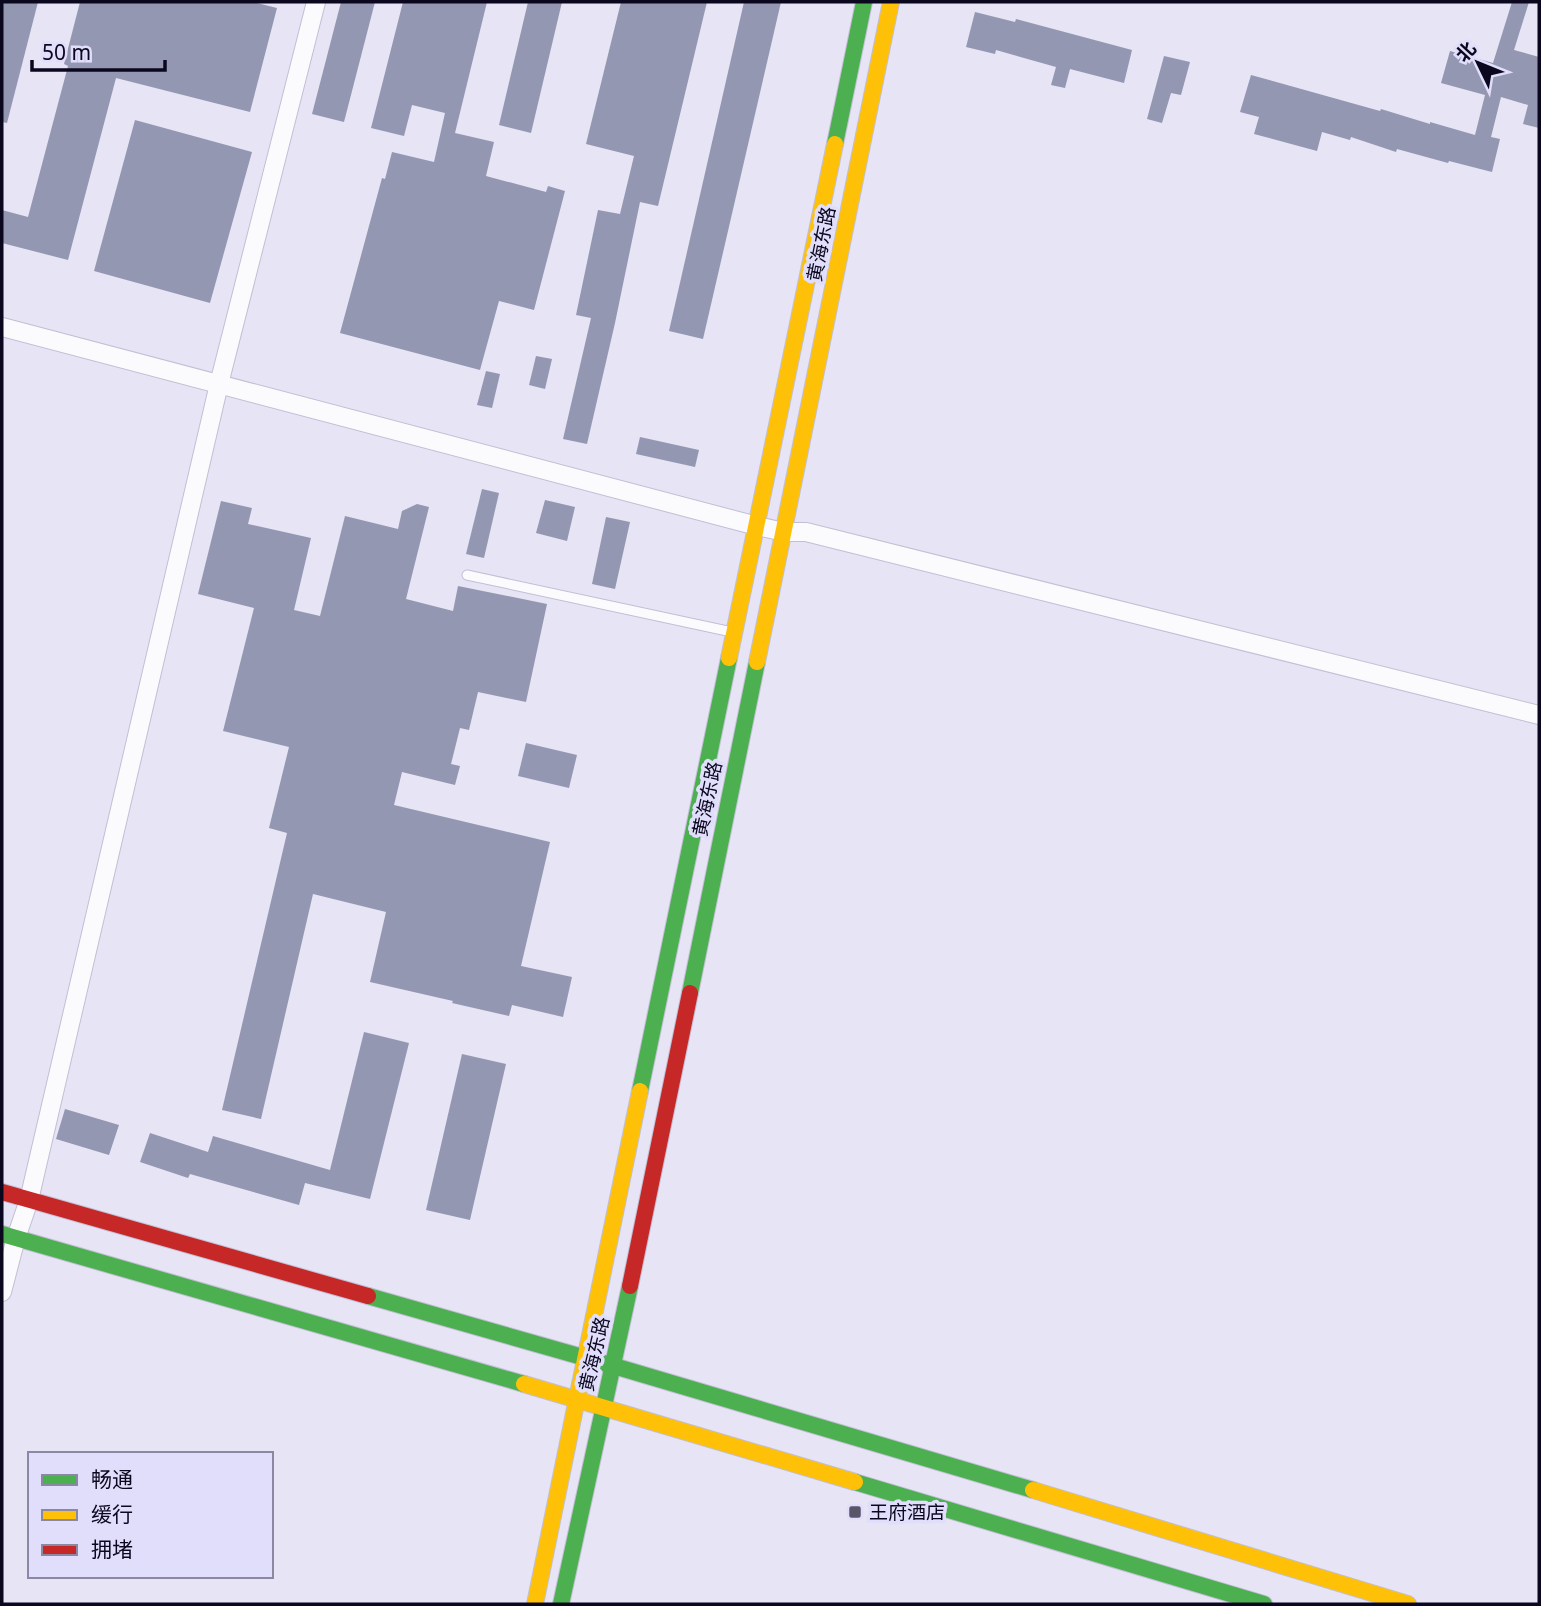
<svg xmlns="http://www.w3.org/2000/svg" width="1541" height="1606" font-family="'Noto Sans','Noto Sans SC',sans-serif">
<style>
.building{fill:#9497b2}
.lines{fill:none;stroke-linecap:round;stroke-linejoin:round}
.lane-casing{stroke:#c2bfd4;stroke-width:11}
.street-casing{stroke:#c2bfd4;stroke-width:20}
.fast-casing{stroke:#c2bfd4;stroke-width:18}
.slow-casing{stroke:#c2bfd4;stroke-width:18}
.jam-casing{stroke:#c2bfd4;stroke-width:18}
.lane{stroke:#fbfbfe;stroke-width:9}
.street{stroke:#fbfbfe;stroke-width:18}
.fast{stroke:#4caf50;stroke-width:16}
.slow{stroke:#ffc107;stroke-width:16}
.jam{stroke:#c62828;stroke-width:16}
.poi-dot{fill:#585469;stroke:#e0defb;stroke-width:2.5}
.labels{text-anchor:middle;stroke-width:7;stroke-linejoin:round;paint-order:stroke}
.street-label{font-size:19px;fill:#0b071e;stroke:#e0defb}
.poi-label{font-size:19px;fill:#0b071e;stroke:#e0defb;text-anchor:start}
</style>
<rect width="100%" height="100%" fill="#e6e4f5"/>
<g class="building">
<path d="M2,2H38L7,123L2,122Z"/>
<path d="M80,2H253L277,8L250,112L116,78L68,260L2,243V210L28,217L68,66L64,64Z"/>
<path d="M341,2H375L344,122L312,114Z"/>
<path d="M403,2H487L455,133L494,142L486,176L546,192L548,186L565,191L534,310L499,301L480,370L340,333L382,178L385,179L392,152L434,162L445,113L412,105L404,136L371,128Z"/>
<path d="M528,2H562L531,133L499,125Z"/>
<path d="M621,2H707L658,206L640,202L615,323L587,444L563,439L591,318L576,315L598,210L620,214L634,156L586,144Z"/>
<path d="M744,2H781L703,339L669,331Z"/>
<path d="M1512,2H1529L1514,50L1539,57V128L1523,124L1528,105L1501,97L1491,137L1500,139L1492,172L1449,161L1448,163L1397,149L1396,152L1351,137L1350,140L1322,132L1317,151L1254,134L1259,117L1240,112L1251,75L1380,111L1381,109L1430,124V122L1475,135L1485,95L1441,83L1450,51L1493,63Z"/>
<path d="M975,12L1015,22L1016,19L1132,50L1124,83L1070,69L1065,88L1051,85L1056,67L996,50L995,54L966,47Z"/>
<path d="M1164,56L1190,62L1181,95L1171,93L1162,123L1147,119Z"/>
<path d="M135,120L252,152L210,303L94,271Z"/>
<path d="M536,356L552,359L545,389L529,385Z"/>
<path d="M486,371L500,374L492,408L477,405Z"/>
<path d="M640,437L699,450L695,467L636,454Z"/>
<path d="M482,489L499,493L484,558L466,554Z"/>
<path d="M545,500L575,507L567,541L536,533Z"/>
<path d="M221,501L252,508L248,524L311,538L294,610L320,616L345,516L398,529L402,511L417,504L429,507L406,599L453,611L458,586L547,604L526,702L478,692L469,730L460,728L451,764L460,766L455,785L402,772L394,805L550,842L521,966L572,977L563,1017L512,1005L509,1016L452,1003L453,1001L370,982L386,912L313,894L261,1119L222,1110L287,833L269,828L289,747L223,731L254,608L198,594Z"/>
<path d="M606,517L630,522L615,589L592,584Z"/>
<path d="M526,743L577,755L569,788L518,776Z"/>
<path d="M364,1032L409,1043L370,1199L305,1183L299,1205L190,1174L188,1178L140,1162L150,1133L208,1152L213,1136L330,1170Z"/>
<path d="M462,1054L506,1064L470,1220L426,1210Z"/>
<path d="M65,1109L119,1125L109,1155L56,1139Z"/>
</g>
<g class="lines">
<defs>
<path id="lane" d="M467,575L732,632"/>
<g id="street">
<path d="M2,327L757,526L784,532H806L1539,715"/>
<path d="M2,1292L16,1238L29,1200L219,384L316,2"/>
</g>
<g id="fast">
<path d="M835,144L864,2"/>
<path d="M690,993L757,662"/>
<path d="M640,1091L729,658"/>
<path d="M2,1234L524,1384"/>
<path d="M368,1296L614,1366L1033,1490"/>
<path d="M855,1482L1264,1604"/>
<path d="M561,1604L630,1286"/>
</g>
<g id="slow">
<path d="M729,658L835,144"/>
<path d="M757,662L891,2"/>
<path d="M524,1384L855,1482"/>
<path d="M1033,1490L1408,1604"/>
<path d="M535,1604L640,1091"/>
</g>
<g id="jam">
<path d="M2,1192L368,1296"/>
<path d="M630,1286L690,993"/>
</g>
</defs>
<use href="#lane" class="lane-casing"/>
<use href="#street" class="street-casing"/>
<use href="#fast" class="fast-casing"/>
<use href="#slow" class="slow-casing"/>
<use href="#jam" class="jam-casing"/>
<use href="#lane" class="lane"/>
<use href="#street" class="street"/>
<use href="#fast" class="fast"/>
<use href="#slow" class="slow"/>
<use href="#jam" class="jam"/>
</g>
<rect class="poi-dot" x="848" y="1505" width="14" height="14" rx="3.5"/>
<g class="labels">
<g class="street-label">
<text transform="translate(821 244) rotate(-79)" y="7">黄海东路</text>
<text transform="translate(707 799) rotate(-78)" y="7">黄海东路</text>
<text transform="translate(594 1354) rotate(-77)" y="7">黄海东路</text>
</g>
<g class="poi-label">
<text x="869" y="1519">王府酒店</text>
</g>
</g>
<rect width="1541" height="1606" fill="none" stroke="#0b071e" stroke-width="7"/>
<rect x="28" y="1452" width="245" height="126" fill="#e0defb" stroke="#8b88a3" stroke-width="2"/>
<rect x="42" y="1475" width="35" height="10" fill="#4caf50" stroke="#8b88a3" stroke-width="2"/>
<text x="91" y="1487" font-size="21" fill="#0b071e">畅通</text>
<rect x="42" y="1510" width="35" height="10" fill="#ffc107" stroke="#8b88a3" stroke-width="2"/>
<text x="91" y="1522" font-size="21" fill="#0b071e">缓行</text>
<rect x="42" y="1545" width="35" height="10" fill="#c62828" stroke="#8b88a3" stroke-width="2"/>
<text x="91" y="1557" font-size="21" fill="#0b071e">拥堵</text>
<g transform="translate(1478 63) rotate(313)" stroke="#e0defb" stroke-width="5" paint-order="stroke">
<path d="M0-5L12 26L0 18L-12 26Z" fill="#0b071e"/>
<text y="-10" font-size="19" font-weight="bold" text-anchor="middle" fill="#0b071e">北</text>
</g>
<path d="M32 60v10h133v-10" fill="none" stroke="#0b071e" stroke-width="3.5"/>
<text x="42" y="60" font-size="21" fill="#0b071e" stroke="#e0defb" stroke-width="5" paint-order="stroke">50 m</text>
</svg>
